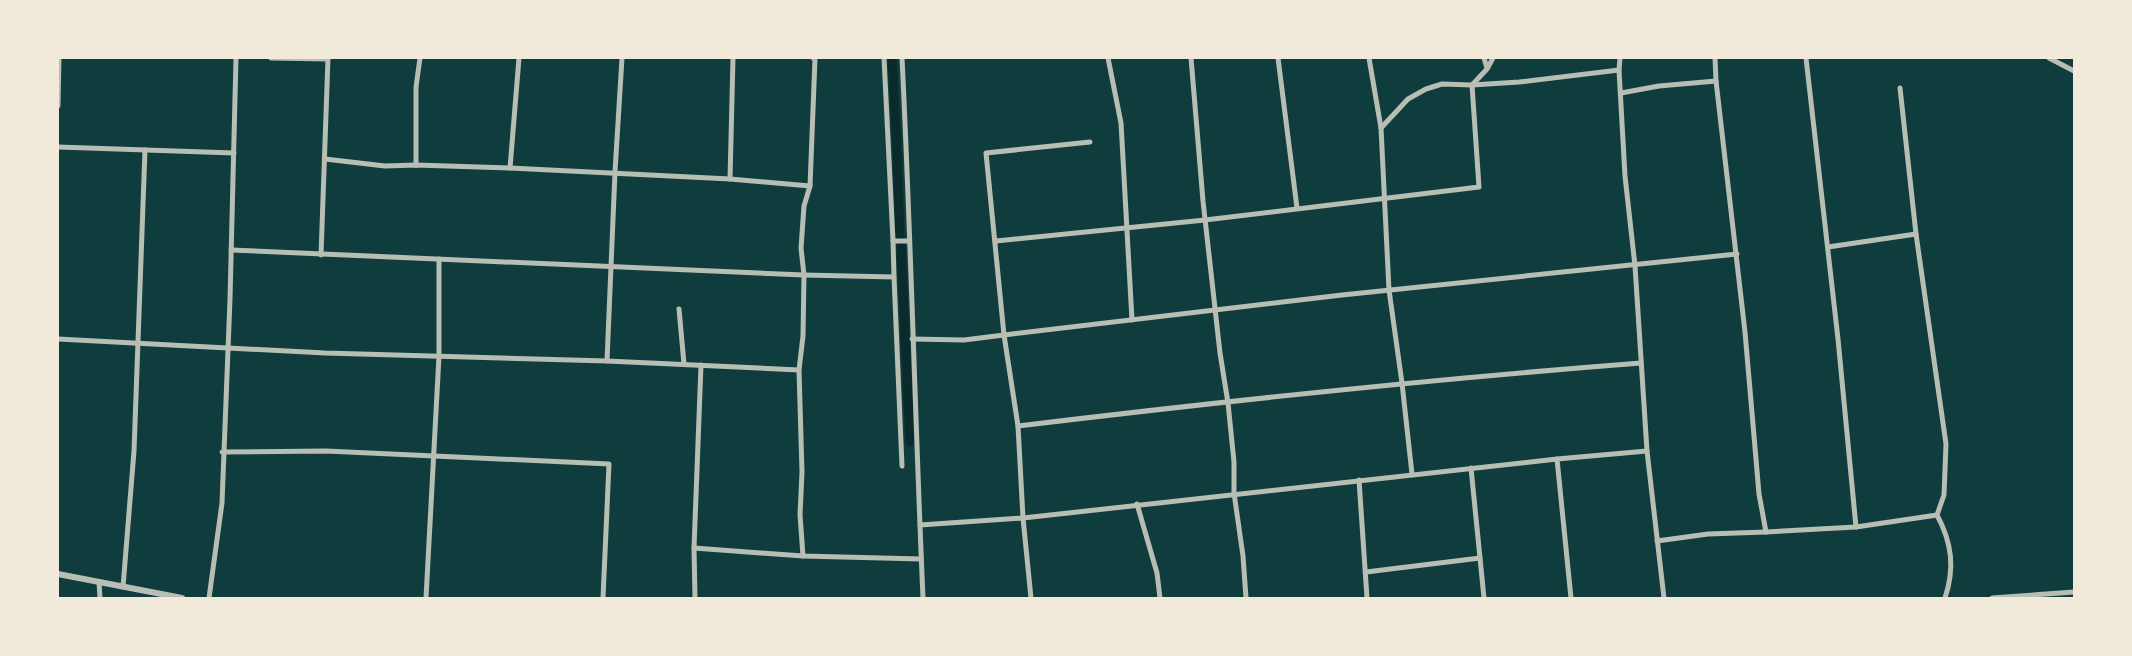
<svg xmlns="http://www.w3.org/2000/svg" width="2132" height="656" font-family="'Archivo Narrow',sans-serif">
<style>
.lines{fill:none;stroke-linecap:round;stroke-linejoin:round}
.canal{stroke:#0a2a2b;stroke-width:9}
.minor{stroke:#b8beb3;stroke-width:5}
.tertiary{stroke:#b8beb3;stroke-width:6}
</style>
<rect width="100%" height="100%" fill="#0f3d3e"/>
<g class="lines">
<g class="canal">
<path d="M892,58L897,145"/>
<path d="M897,151L900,237"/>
<path d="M901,247L910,442"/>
</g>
<g class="minor">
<path d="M271,58L328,59"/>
<path d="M884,58L893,241H909"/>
<path d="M902,58C911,238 915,418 923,598"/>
<path d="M1108,58L1121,123L1132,320"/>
<path d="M1191,58L1203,201L1220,353L1228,403L1234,462V493L1243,556L1246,598"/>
<path d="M1278,58L1297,208"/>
<path d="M1369,58L1381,128L1389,290L1402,383L1412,474"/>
<path d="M1484,58L1487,68"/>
<path d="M1620,58L1619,70L1625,176L1635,266L1647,451"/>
<path d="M1715,58L1716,81L1745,332L1759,494L1766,532L1856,527L1937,515L1944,495L1946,444L1916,234L1900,88"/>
<path d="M1806,58L1838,339L1856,527"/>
<path d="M2049,58L2074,71"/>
<path d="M1621,93L1659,86L1716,81"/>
<path d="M58,106L59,58"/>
<path d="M1381,128L1408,99L1426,89L1442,84L1472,85L1519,82L1619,70"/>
<path d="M58,147L234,153"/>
<path d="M325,159L385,166L416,165L510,168L730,179L810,186"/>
<path d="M416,165V87L420,58"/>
<path d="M510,168L519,58"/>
<path d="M730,179L733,58"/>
<path d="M996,241L1205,220L1479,187L1472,85L1487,69L1493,58"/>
<path d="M1828,247L1916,234"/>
<path d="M231,250L804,275L894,277L893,241"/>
<path d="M321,255L328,58"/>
<path d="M894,277L902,466"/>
<path d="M679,309L684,364"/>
<path d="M58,339L325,353L607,361L799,370"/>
<path d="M912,339L964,340L1004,335L1342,295L1737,254"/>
<path d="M607,361L615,172L622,58"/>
<path d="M1018,426C1225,401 1433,379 1641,363"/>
<path d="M222,452L326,451L609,464L603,598"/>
<path d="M1557,459L1571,598"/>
<path d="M1471,468L1484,598"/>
<path d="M1359,480L1367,598"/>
<path d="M1137,504L1157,573L1160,598"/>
<path d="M1937,515C1952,543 1955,568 1945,598"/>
<path d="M920,525L1023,518L1557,459L1647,451L1664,598"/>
<path d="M1657,541L1708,534L1766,532"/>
<path d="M694,548L803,556L921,559"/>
<path d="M803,556L800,515L802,472L799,370L803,336L804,275L801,248L804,206L810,186L815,59L813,58"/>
<path d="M1366,572L1480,558"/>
<path d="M99,582L100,598"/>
<path d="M123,587L134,451L145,150"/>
<path d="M209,598L222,503L230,299L236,58"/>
<path d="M426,598L439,356V259"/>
<path d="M695,598L694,548L701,365"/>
<path d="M1031,598L1023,518L1018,426L1004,335L986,153L1090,142"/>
<path d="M1992,598L2074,592"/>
</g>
<path class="tertiary" d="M58,574L182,598"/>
</g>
<rect width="2132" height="656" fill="none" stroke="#f1e9da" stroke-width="118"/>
</svg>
